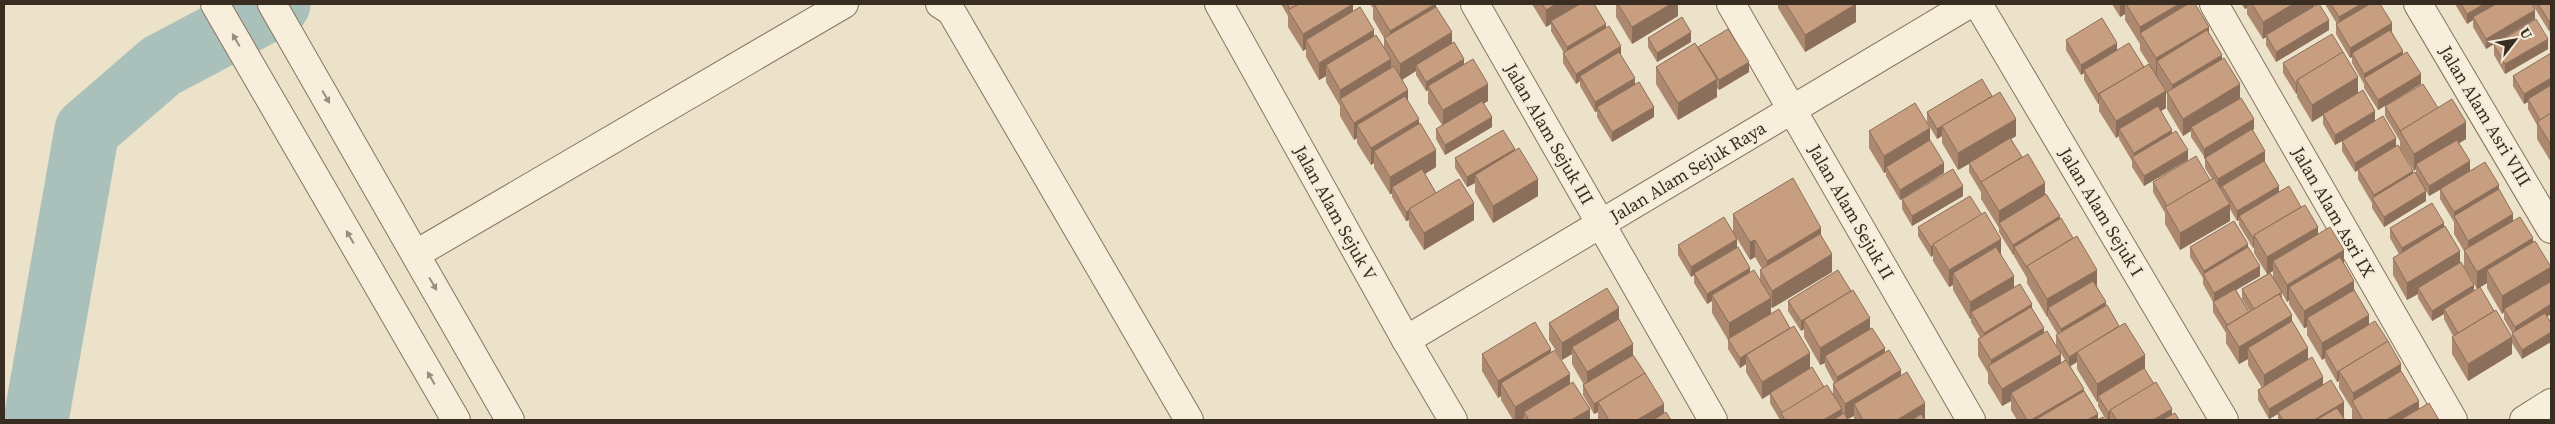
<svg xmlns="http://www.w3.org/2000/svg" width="2555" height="424" font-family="'Source Serif 4',serif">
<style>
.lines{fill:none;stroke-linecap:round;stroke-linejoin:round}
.river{stroke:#a9c1ba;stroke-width:65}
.minor-casing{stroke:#87745e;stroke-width:30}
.minor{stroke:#f7efdc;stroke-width:28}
.wall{fill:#ac886f;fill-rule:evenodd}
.shaded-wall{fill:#8c6f5a}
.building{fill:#c89e81;stroke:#8c6f5a}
.oneway{fill:#988e7e}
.labels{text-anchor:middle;stroke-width:5;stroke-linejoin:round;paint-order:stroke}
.street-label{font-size:18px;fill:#392c21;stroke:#f4ecd8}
</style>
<rect width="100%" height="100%" fill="#ece1c9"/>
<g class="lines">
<path class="river" d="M36,420L87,130L161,66L278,4"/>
<defs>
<g id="minor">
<path d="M215,4L456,420"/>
<path d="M272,4L510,420"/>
<path d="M940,4L951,11L1189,420"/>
<path d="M1219,4L1406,340L1453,420"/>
<path d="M1475,4L1713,420"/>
<path d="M1731,4L1971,420"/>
<path d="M1978,4L2224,420"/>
<path d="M2214,4L2453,420"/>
<path d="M2418,4L2551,229"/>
<path d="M416,254L844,4"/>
<path d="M1406,340L1969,4"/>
<path d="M2524,420L2551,403"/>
</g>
</defs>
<use href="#minor" class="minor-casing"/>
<use href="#minor" class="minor"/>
</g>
<g class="wall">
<path d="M1281,4H1353V12L1384,47V38L1373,19V8L1370,4H1436V7L1452,43L1464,64L1488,101L1484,103L1492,127L1445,155L1436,139V129L1442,125L1428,103V90L1426,91L1416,75V71L1402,80L1408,102L1419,124L1436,167L1425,174L1436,193L1474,220L1424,250L1409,226V220L1406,221L1392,197V194H1390L1374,168V163L1371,165L1357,143V138L1354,140L1340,116V106L1326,82V76L1319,80L1306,57V49L1303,51L1288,27V16Z"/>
<path d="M1532,4H1594L1621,56L1635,84L1654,117L1612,142L1597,117V111L1595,112L1580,86V81L1576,84L1563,63V53H1564L1551,31V24L1546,27Z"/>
<path d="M1616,4H1678V16L1632,44L1616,17Z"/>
<path d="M1778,4H1856V22L1805,52L1778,8Z"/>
<path d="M2112,4H2195L2240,98L2254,129L2252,130L2265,161H2264L2279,192L2318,234L2344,264L2369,325L2401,372L2419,409L2439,420H2353L2352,418V409L2339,388V381L2337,382L2325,361V358L2322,360L2307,335V327L2304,328L2289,304V300L2287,302L2282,293V298L2308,360L2345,420H2278V414L2269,419L2258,400V390L2262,388L2248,365V359L2239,364L2226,343V333L2213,312V302L2203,284V278L2190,257V247H2248L2260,276L2236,290L2249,312H2250L2242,299V289L2267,274L2254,253V247L2253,248L2239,225V220L2237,221L2230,209V221L2180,250L2165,224V213L2153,192V182L2210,180L2212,179L2205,168V158L2191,137V131L2183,136L2167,109V95L2166,92V108L2161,111L2172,134L2188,160L2144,186L2132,167V161L2119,139V136L2116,138L2099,111V103L2098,104L2084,80V73L2081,75L2066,50V40L2117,50L2144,67L2149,64L2140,50V44L2125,20V14L2120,17ZM2273,271V277L2270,273Z"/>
<path d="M2241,4H2314V6L2329,30L2276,62L2266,45V37L2263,39L2247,14V8L2245,9Z"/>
<path d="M2325,4H2380L2392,32L2403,54L2421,84L2378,110L2364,88V84L2352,63V57L2350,58L2336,34V24H2337Z"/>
<path d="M2455,4H2532L2535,19L2486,49L2473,27V20L2467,24Z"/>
<path d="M2533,4H2551V39V29L2549,31L2533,5Z"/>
<path d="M1648,38L1691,42L1657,62L1648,47Z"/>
<path d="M2494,45L2548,49L2505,74L2494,55Z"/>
<path d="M1698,48L1749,72L1719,90L1717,88V97L1678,120L1656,84V67Z"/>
<path d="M2551,53V162L2537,139V125L2528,109V102L2524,104L2513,86V76Z"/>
<path d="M2283,63L2358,93L2375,121L2396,146L2413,173L2426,201L2384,227L2372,208V203L2358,179V170L2355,172L2342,151V141L2335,145L2323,124V115L2312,122L2297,97V93L2296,94L2283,73Z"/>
<path d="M2385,106L2438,108L2466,139L2459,143L2470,171L2499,191L2513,221L2533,243L2551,267V314L2547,317L2522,359L2512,343V333L2504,319V312L2502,314L2487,288V283L2477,289L2464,267V251L2454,234V222L2440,199V190L2429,196L2416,174V169L2414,171L2400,148V141L2385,116Z"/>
<path d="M1927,112L2016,136L2011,139L2060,219L2097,287L2106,306L2145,369L2172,415L2179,420H2106L2098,406V401L2097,402L2077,369V362L2070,366L2084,391L2098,420H2105H2017L2011,410V401L2002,406L1988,383V373L1978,356V339L1980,337L1971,322V319H1970L1953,290V285L1949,287L1933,261V255L1931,257L1918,236V227L2001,255L2014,287L2032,308L2044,333L2061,363L2065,360L2056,345V335H2058L2048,318V316L2047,317L2027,283V278L2014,256V254L2013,255L1999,232V228L1981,199V192L1969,172V164L1958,170L1942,143V136L1937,139L1927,122Z"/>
<path d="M1869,131L1930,140L1944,173L1900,200L1886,176V172L1884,173L1869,148Z"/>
<path d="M1515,151L1538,196L1493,223L1475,192V183L1467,187L1455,168V158Z"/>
<path d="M1963,196L1912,226L1902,209V199Z"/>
<path d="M1733,214L1821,237L1832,272L1772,308L1771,307V314L1824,387L1833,394V384L1834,383L1825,366V363L1820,365L1804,337V329L1801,331L1788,311V301L1870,329L1885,352L1901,376L1925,420H1854V416L1848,419V420H1780L1770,403V394L1762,399L1746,372V364L1740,368L1728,349V340L1712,313V301L1707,304L1694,283V275L1691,277L1678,255V245L1737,247L1750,273L1760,279V270L1762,269L1755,257L1750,260L1733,232Z"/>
<path d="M2444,227L2474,291L2512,354L2468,381L2452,354V337L2453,336L2444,319V314L2432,321L2418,298V294L2407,300L2393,275V258L2399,254L2390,238V228Z"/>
<path d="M1619,320L1633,355L1664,413L1671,420H1598V412L1594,414L1583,395V385H1584L1572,364V354L1562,360L1549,340V323Z"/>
<path d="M1551,353L1570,385L1590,420H1524V418L1521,420H1513L1501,400V396L1498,398L1482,371V354Z"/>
</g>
<g class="shaded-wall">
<path d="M1353,4V21L1306,40V49L1303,51V34Z"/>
<path d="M1436,4V21L1390,48V31Z"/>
<path d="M1556,4H1584L1551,21V24L1546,27V10Z"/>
<path d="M1671,4H1678V16L1632,44V27Z"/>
<path d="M1856,4V22L1805,52V35Z"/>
<path d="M2120,4H2125V14L2120,17Z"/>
<path d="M2179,4H2190L2140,33V44V27Z"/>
<path d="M2245,4H2247V8L2245,9Z"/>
<path d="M2293,4H2314V8L2266,35V37L2263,39V22Z"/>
<path d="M2361,4H2376L2339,27V17Z"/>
<path d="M2484,4H2501L2473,17V20L2467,24V14Z"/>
<path d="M2535,10V19L2486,49V39Z"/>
<path d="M2551,19V29L2549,31V21Z"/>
<path d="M2329,20V30L2276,62V52Z"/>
<path d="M2392,23V33L2352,53V57L2350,58V48Z"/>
<path d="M1606,24V34L1567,57V47Z"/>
<path d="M2209,27V44L2157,61V75L2156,76V58Z"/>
<path d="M1374,30V47L1326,65V76L1319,80V63Z"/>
<path d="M1452,32V50L1416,65V71L1400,81V64Z"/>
<path d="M1691,32V42L1657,62V53Z"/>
<path d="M2548,39V49L2505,74V64Z"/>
<path d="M2117,43V53L2084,70V73L2081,75V65Z"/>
<path d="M1621,46V56L1580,76V81L1576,84V74Z"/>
<path d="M2403,51V61L2364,78V74Z"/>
<path d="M2222,55V72L2172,99V85Z"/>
<path d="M1391,59V76L1340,100V90Z"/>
<path d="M1464,59V68L1428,86V90L1426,91V82Z"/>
<path d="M1749,62V72L1719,90V80Z"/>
<path d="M2421,74V84L2378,110V100Z"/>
<path d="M2358,77V94L2312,122V105Z"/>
<path d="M1635,78V88L1597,107V111L1595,112V102Z"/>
<path d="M2551,78V88L2528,99V102L2524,104V94Z"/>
<path d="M1717,79V97L1678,120V103Z"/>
<path d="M2297,83V93L2296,94V84Z"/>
<path d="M1488,84V101L1443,128V110Z"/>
<path d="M2240,84V102L2191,127V131L2183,136V119Z"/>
<path d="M1408,90V107L1357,125V138L1354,140V123Z"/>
<path d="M2166,91V108L2122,134L2119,129V136L2116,138V121Z"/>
<path d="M2098,94H2099V103L2098,104Z"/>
<path d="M1654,107V117L1612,142V132Z"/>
<path d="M2375,111V121L2335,145V135Z"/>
<path d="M1492,117V127L1445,155V145Z"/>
<path d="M1419,119V136L1374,151V163L1371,165V148Z"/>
<path d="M2016,119V136L1958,170V153Z"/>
<path d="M2254,119V129L2204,159V149Z"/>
<path d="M2466,122V139L2419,168L2416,164V169L2414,171V154Z"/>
<path d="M1942,126V136L1937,139V129Z"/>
<path d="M1930,128V146L1886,167V172L1884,173V156Z"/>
<path d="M2172,130V140L2134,159V153Z"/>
<path d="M2396,138V148L2355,172V163Z"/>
<path d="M1515,149V159L1475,175V183L1467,187V177Z"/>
<path d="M1436,150V167L1395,192L1392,187V194H1390V177Z"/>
<path d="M2188,150V160L2144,186V176Z"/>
<path d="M2265,151V161L2218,189V179Z"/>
<path d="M2470,161V171L2429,196V186Z"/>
<path d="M1944,163V173L1900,200V190Z"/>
<path d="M2413,171V181L2374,200V195Z"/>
<path d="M1538,179V196L1493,223V206Z"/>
<path d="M2045,183V200L1999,223V228V211Z"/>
<path d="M2499,185V195L2454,217V212Z"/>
<path d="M1963,186V196L1912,226V216Z"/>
<path d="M2279,186V196L2239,216V220L2237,221V211Z"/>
<path d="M2426,191V201L2384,227V217Z"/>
<path d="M1474,203V220L1424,250V233Z"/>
<path d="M2230,204V221L2180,250V233Z"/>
<path d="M1409,210V220L1406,221V212Z"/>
<path d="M2513,214V231L2468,258V241Z"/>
<path d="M2060,216V226L2014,247V254L2013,255V245Z"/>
<path d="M2444,223V232L2402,258V248Z"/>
<path d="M2318,227V244L2273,261V271L2267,274V257Z"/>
<path d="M1821,228V246L1767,278V261Z"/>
<path d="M2254,237V247L2253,248V238Z"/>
<path d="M2533,238V255L2487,270V283L2477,289V272Z"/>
<path d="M1737,239V249L1691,277V267Z"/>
<path d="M2001,239V256L1953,273V285L1949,287V270Z"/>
<path d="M1755,240V257L1750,260V242Z"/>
<path d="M2248,244V254L2204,276V271Z"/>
<path d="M1933,245V255L1931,257V247Z"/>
<path d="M2344,250V268L2289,287V300L2287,302V285Z"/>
<path d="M2460,251V268L2418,288V294L2407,300V283Z"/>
<path d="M1832,254V272L1772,308V291Z"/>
<path d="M2260,266V276L2214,303V293Z"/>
<path d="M2551,267V284L2504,309V312L2502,314V296Z"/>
<path d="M1750,268V278L1712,295V301L1707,304V294Z"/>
<path d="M2097,270V287L2048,308V316L2047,317V299Z"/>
<path d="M2014,276V293L1971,312V319H1970V302Z"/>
<path d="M2354,281V298L2307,318V327L2304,328V311Z"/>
<path d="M2474,285V295L2444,309V314L2432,321V311Z"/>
<path d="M1771,298V315L1729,341V323Z"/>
<path d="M2106,302V312L2061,339V329Z"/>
<path d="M2032,304V314L1984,343V333Z"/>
<path d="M2551,304V314L2515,336V327Z"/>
<path d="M1619,308V326L1572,347V354L1562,360V343Z"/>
<path d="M2292,315V332L2248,348V359L2239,364V347Z"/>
<path d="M2369,315V332L2325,351V358L2322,360V343Z"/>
<path d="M1870,318V335L1825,356V363L1820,365V348Z"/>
<path d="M1804,320V329L1801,331V321Z"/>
<path d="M2119,326L2077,352V362L2069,367V357Z"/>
<path d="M1790,328L1746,355V364L1740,368V358Z"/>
<path d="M2044,328V345L1991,370V360Z"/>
<path d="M2551,332V342L2522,359V350Z"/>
<path d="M2512,337V354L2468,381V364Z"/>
<path d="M1633,344V361L1587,389V372Z"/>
<path d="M1885,348V358L1837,387V377Z"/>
<path d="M2308,348V365L2264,392V375Z"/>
<path d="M1551,349V366L1501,383V396L1498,398V381Z"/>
<path d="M1810,353V370L1762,399V382Z"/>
<path d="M2061,354V371L2011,393V401L2002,406V389Z"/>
<path d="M2145,355V373L2098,396V401L2097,402V384Z"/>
<path d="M2401,364V381L2353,403V393Z"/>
<path d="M1901,370V387L1854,404V416L1845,420V404Z"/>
<path d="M2339,371V381L2337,382V372Z"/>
<path d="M1570,374V391L1524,412V418L1521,420H1515V407Z"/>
<path d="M2323,377V386L2278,412V414L2269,419V409Z"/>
<path d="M2084,389V406L2060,420H2031Z"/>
<path d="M2419,401V418L2415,420H2386Z"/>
<path d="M1598,402V412L1594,414V404Z"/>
<path d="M2344,402V419L2342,420H2314Z"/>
<path d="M1925,403V420H1897Z"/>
<path d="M1664,404V420H1637Z"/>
<path d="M1590,409V420H1571Z"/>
<path d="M1842,409V420H1823Z"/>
<path d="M2172,409V420H2153Z"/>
<path d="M2110,411V420H2108V412Z"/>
<path d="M2098,414V420H2087Z"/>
</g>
<g class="building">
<path d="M1287,4H1299L1290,9Z"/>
<path d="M1299,4H1353L1303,34L1288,10Z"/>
<path d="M1374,4H1435L1390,31Z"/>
<path d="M1542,4H1556L1546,10Z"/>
<path d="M1580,4H1594L1606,24L1567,47L1551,21Z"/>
<path d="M1618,4H1671L1632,27Z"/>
<path d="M1786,4H1856L1805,35Z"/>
<path d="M2126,4H2179L2140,27Z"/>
<path d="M2188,4H2195L2209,27L2156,58L2140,33Z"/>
<path d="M2252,4H2293L2263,22Z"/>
<path d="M2318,4H2319L2329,20L2276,52L2266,35Z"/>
<path d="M2331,4H2361L2339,17Z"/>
<path d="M2370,4H2380L2392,23L2350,48L2336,24Z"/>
<path d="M2461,4H2484L2467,14Z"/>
<path d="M2496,4H2532L2535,10L2486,39L2473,17Z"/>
<path d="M2538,4H2551V19L2549,21Z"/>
<path d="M1360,7L1374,30L1319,63L1306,40Z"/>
<path d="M1436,7L1452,32L1400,64L1384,38Z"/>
<path d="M1682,17L1691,32L1657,53L1648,38Z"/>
<path d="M2102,18L2117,43L2081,65L2066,40Z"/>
<path d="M2536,19L2548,39L2505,64L2494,45Z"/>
<path d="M1609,26L1621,46L1576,74L1563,53Z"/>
<path d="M1728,29L1749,62L1719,80L1698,47Z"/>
<path d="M2207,30L2222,55L2172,85L2157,61Z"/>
<path d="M2390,30L2403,51L2364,74L2352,53Z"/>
<path d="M2332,34L2343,52L2297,80V83L2296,84L2283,63Z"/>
<path d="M1376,35L1391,59L1340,90L1326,65Z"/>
<path d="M1454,42L1464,59L1426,82L1416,65Z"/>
<path d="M1695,43L1717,79L1678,103L1656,67Z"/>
<path d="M2129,43L2144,67L2098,94L2084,70Z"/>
<path d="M1619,52L1635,78L1595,102L1580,76Z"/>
<path d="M2343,52L2358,77L2312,105L2297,80Z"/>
<path d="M2407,52L2421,74L2378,100L2364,78Z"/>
<path d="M2551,53V78L2524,94L2513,76Z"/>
<path d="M2224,58L2240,84L2183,119L2167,92Z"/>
<path d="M1473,59L1488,84L1443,110L1428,86Z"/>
<path d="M2149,64L2166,91L2116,121L2099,94Z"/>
<path d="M1394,66L1408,90L1354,123L1340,99Z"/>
<path d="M1982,79L1992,96L1937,129L1927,112Z"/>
<path d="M1639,82L1654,107L1612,132L1597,107Z"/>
<path d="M2423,84L2438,108L2400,131L2401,132L2385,106Z"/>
<path d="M2551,85V113L2540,120L2528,99Z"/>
<path d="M2363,90L2375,111L2335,135L2323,114Z"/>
<path d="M2000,92L2016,119L1958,153L1942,126Z"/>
<path d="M1405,96L1419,119L1371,148L1357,125Z"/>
<path d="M2241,98L2254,119L2204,149L2191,127Z"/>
<path d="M2452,99L2466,122L2414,154L2400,131Z"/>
<path d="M1482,101L1492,117L1445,145L1436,129Z"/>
<path d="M1915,103L1930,128L1884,156L1869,131Z"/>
<path d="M2158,106L2172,130L2134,153L2119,129Z"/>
<path d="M2551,113V145L2537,122Z"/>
<path d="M2383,116L2396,138L2355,163L2342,141Z"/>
<path d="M1420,123L1436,150L1390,177L1374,151Z"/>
<path d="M2252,129L2265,151L2218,179L2205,158Z"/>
<path d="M1503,130L1515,149L1467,177L1455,158Z"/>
<path d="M2176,131L2188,150L2144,176L2132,157Z"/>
<path d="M2010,138L2022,157L1981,182L1969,163Z"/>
<path d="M1930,140L1944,163L1900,190L1886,167Z"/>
<path d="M2457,140L2470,161L2429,186L2416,164Z"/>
<path d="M2398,145L2413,171L2374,195L2358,169Z"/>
<path d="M1519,148L1538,179L1493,206L1475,175Z"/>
<path d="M2028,154L2045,183L1999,211L1981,182Z"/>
<path d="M2196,156L2210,180L2167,206L2153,182Z"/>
<path d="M2264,161L2279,186L2237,211L2222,186Z"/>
<path d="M2485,162L2499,185L2454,212L2440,189Z"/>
<path d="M1422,169L1436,193L1409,209L1410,210L1406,212L1392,187Z"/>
<path d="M1953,169L1963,186L1912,216L1902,199Z"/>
<path d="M2415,172L2426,191L2384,217L2372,198Z"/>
<path d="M1793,178L1821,228L1767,261L1755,240L1750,242L1733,214Z"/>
<path d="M2214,178L2230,204L2180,233L2165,207Z"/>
<path d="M1459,179L1474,203L1424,233L1409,209Z"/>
<path d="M2289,186L2301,207L2254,235V237L2253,238L2239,216Z"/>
<path d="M2499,189L2513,214L2468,241L2454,216Z"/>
<path d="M2046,194L2060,216L2013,245L1999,223Z"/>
<path d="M1970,196L1982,215L1933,244V245L1931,247L1918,227Z"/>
<path d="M2432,203L2444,223L2402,248L2390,228Z"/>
<path d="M2305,205L2318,227L2267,257L2254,235Z"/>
<path d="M1985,212L2001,239L1949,270L1933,244Z"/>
<path d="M1724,217L1737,239L1691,267L1678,245Z"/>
<path d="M2520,217L2533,238L2477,272L2464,250Z"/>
<path d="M2061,218L2073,238L2027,266V268L2014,247Z"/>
<path d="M2234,221L2248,244L2204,271L2190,247Z"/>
<path d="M2445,226L2460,251L2407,283L2393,258Z"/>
<path d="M2330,227L2344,250L2287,285L2273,261Z"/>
<path d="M1820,234L1832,254L1772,291L1760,270Z"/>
<path d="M2077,236L2097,270L2047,299L2027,266Z"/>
<path d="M2535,241L2551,267L2502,296L2487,270Z"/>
<path d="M1738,247L1750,268L1707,294L1694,273Z"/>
<path d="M1996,247L2014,276L1970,302L1953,273Z"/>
<path d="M2248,247L2260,266L2214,293L2203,274Z"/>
<path d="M2340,257L2354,281L2304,311L2289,287Z"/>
<path d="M2461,262L2474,285L2432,311L2418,288Z"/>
<path d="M1754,270L1771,298L1729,323L1712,295Z"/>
<path d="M1838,270L1851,291L1801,321L1788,301Z"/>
<path d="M2270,273L2282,292L2254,309L2242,289Z"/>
<path d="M2093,281L2106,302L2061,329L2048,308Z"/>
<path d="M2550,282L2551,283V304L2515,327L2504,309Z"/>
<path d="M2020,284L2032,304L1984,333L1971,312Z"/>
<path d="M2480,287L2494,311L2458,333L2444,309Z"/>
<path d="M1607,288L1619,308L1562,343L1549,323Z"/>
<path d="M2235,289L2249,312L2227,325L2213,302Z"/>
<path d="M1853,290L1870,318L1820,348L1804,320Z"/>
<path d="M2354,290L2369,315L2322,343L2307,318Z"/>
<path d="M2279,294L2292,315L2239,347L2226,326Z"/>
<path d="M2107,305L2119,326L2069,357L2056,335Z"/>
<path d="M2031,307L2044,328L1991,360L1978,339Z"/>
<path d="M1779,309L1790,328L1740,358L1728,339Z"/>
<path d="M2496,310L2512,337L2468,364L2452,337Z"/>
<path d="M2545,313L2551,323V332L2522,350L2512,333Z"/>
<path d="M1619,319L1633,344L1587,372L1572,347Z"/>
<path d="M2292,321L2308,348L2264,375L2248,348Z"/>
<path d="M2375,321L2388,341L2337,372L2325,351Z"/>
<path d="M1535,322L1551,349L1498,381L1482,354Z"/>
<path d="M2125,323L2145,355L2097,384L2077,352Z"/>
<path d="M1794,326L1810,353L1762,382L1746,355Z"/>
<path d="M1872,328L1885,348L1837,377L1825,356Z"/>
<path d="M2047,331L2061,354L2002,389L1988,366Z"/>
<path d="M2388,341L2401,364L2353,393L2339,371Z"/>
<path d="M1555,350L1570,374L1515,407L1501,383Z"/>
<path d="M1889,350L1901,370L1845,404L1833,384Z"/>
<path d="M1633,355L1645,373L1594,404L1583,385Z"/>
<path d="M2312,357L2323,377L2269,409L2258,390Z"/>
<path d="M2066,360L2084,389L2031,420H2027L2011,393Z"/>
<path d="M1812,367L1824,387L1782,413L1770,393Z"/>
<path d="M2144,368L2154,384L2110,410L2111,411L2108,412L2098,396Z"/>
<path d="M2401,371L2419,401L2386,420H2363L2352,401Z"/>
<path d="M1907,372L1925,403L1897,420H1863L1854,404Z"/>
<path d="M1645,373L1664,404L1637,420H1609L1598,402Z"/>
<path d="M2331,380L2344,402L2314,420H2283L2278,412Z"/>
<path d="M1573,382L1590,409L1571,420H1529L1524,412Z"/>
<path d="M2156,382L2172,409L2153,420H2117L2110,410Z"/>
<path d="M1827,385L1842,409L1823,420H1785L1781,413Z"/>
<path d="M2084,391L2098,414L2087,420H2035Z"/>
<path d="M2429,403L2439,420H2400Z"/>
<path d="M2337,408L2345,420H2316Z"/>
<path d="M1666,412L1671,420H1653Z"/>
<path d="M1844,413L1848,420H1833Z"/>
<path d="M2175,413L2179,420H2162Z"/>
<path d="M1921,414L1925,420H1912Z"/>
<path d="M2103,417L2105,420H2097Z"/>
</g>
<defs><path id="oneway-solid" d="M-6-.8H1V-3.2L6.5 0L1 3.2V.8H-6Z" transform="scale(1.25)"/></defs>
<g class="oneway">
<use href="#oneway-solid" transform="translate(236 40) rotate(-120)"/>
<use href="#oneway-solid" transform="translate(326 97) rotate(60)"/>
<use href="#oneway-solid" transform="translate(350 237) rotate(-120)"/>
<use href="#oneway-solid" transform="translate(433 284) rotate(60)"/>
<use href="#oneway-solid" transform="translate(431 378) rotate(-120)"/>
</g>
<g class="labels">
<g class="street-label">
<text transform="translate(2485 116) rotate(59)" y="6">Jalan Alam Asri VIII</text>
<text transform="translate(1549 134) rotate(60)" y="6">Jalan Alam Sejuk III</text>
<text transform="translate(1688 172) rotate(-31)" y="6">Jalan Alam Sejuk Raya</text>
<text transform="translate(1851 212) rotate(60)" y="6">Jalan Alam Sejuk II</text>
<text transform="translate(2101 212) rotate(59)" y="6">Jalan Alam Sejuk I</text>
<text transform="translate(2333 212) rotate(60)" y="6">Jalan Alam Asri IX</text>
<text transform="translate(1335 213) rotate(61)" y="6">Jalan Alam Sejuk V</text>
</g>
</g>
<rect width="2555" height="424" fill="none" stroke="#392c21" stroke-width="10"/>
<g transform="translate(2515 40) rotate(59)" stroke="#f4ecd8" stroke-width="4" paint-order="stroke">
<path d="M0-4L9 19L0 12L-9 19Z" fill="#392c21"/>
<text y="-8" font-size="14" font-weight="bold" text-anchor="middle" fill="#392c21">U</text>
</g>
</svg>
